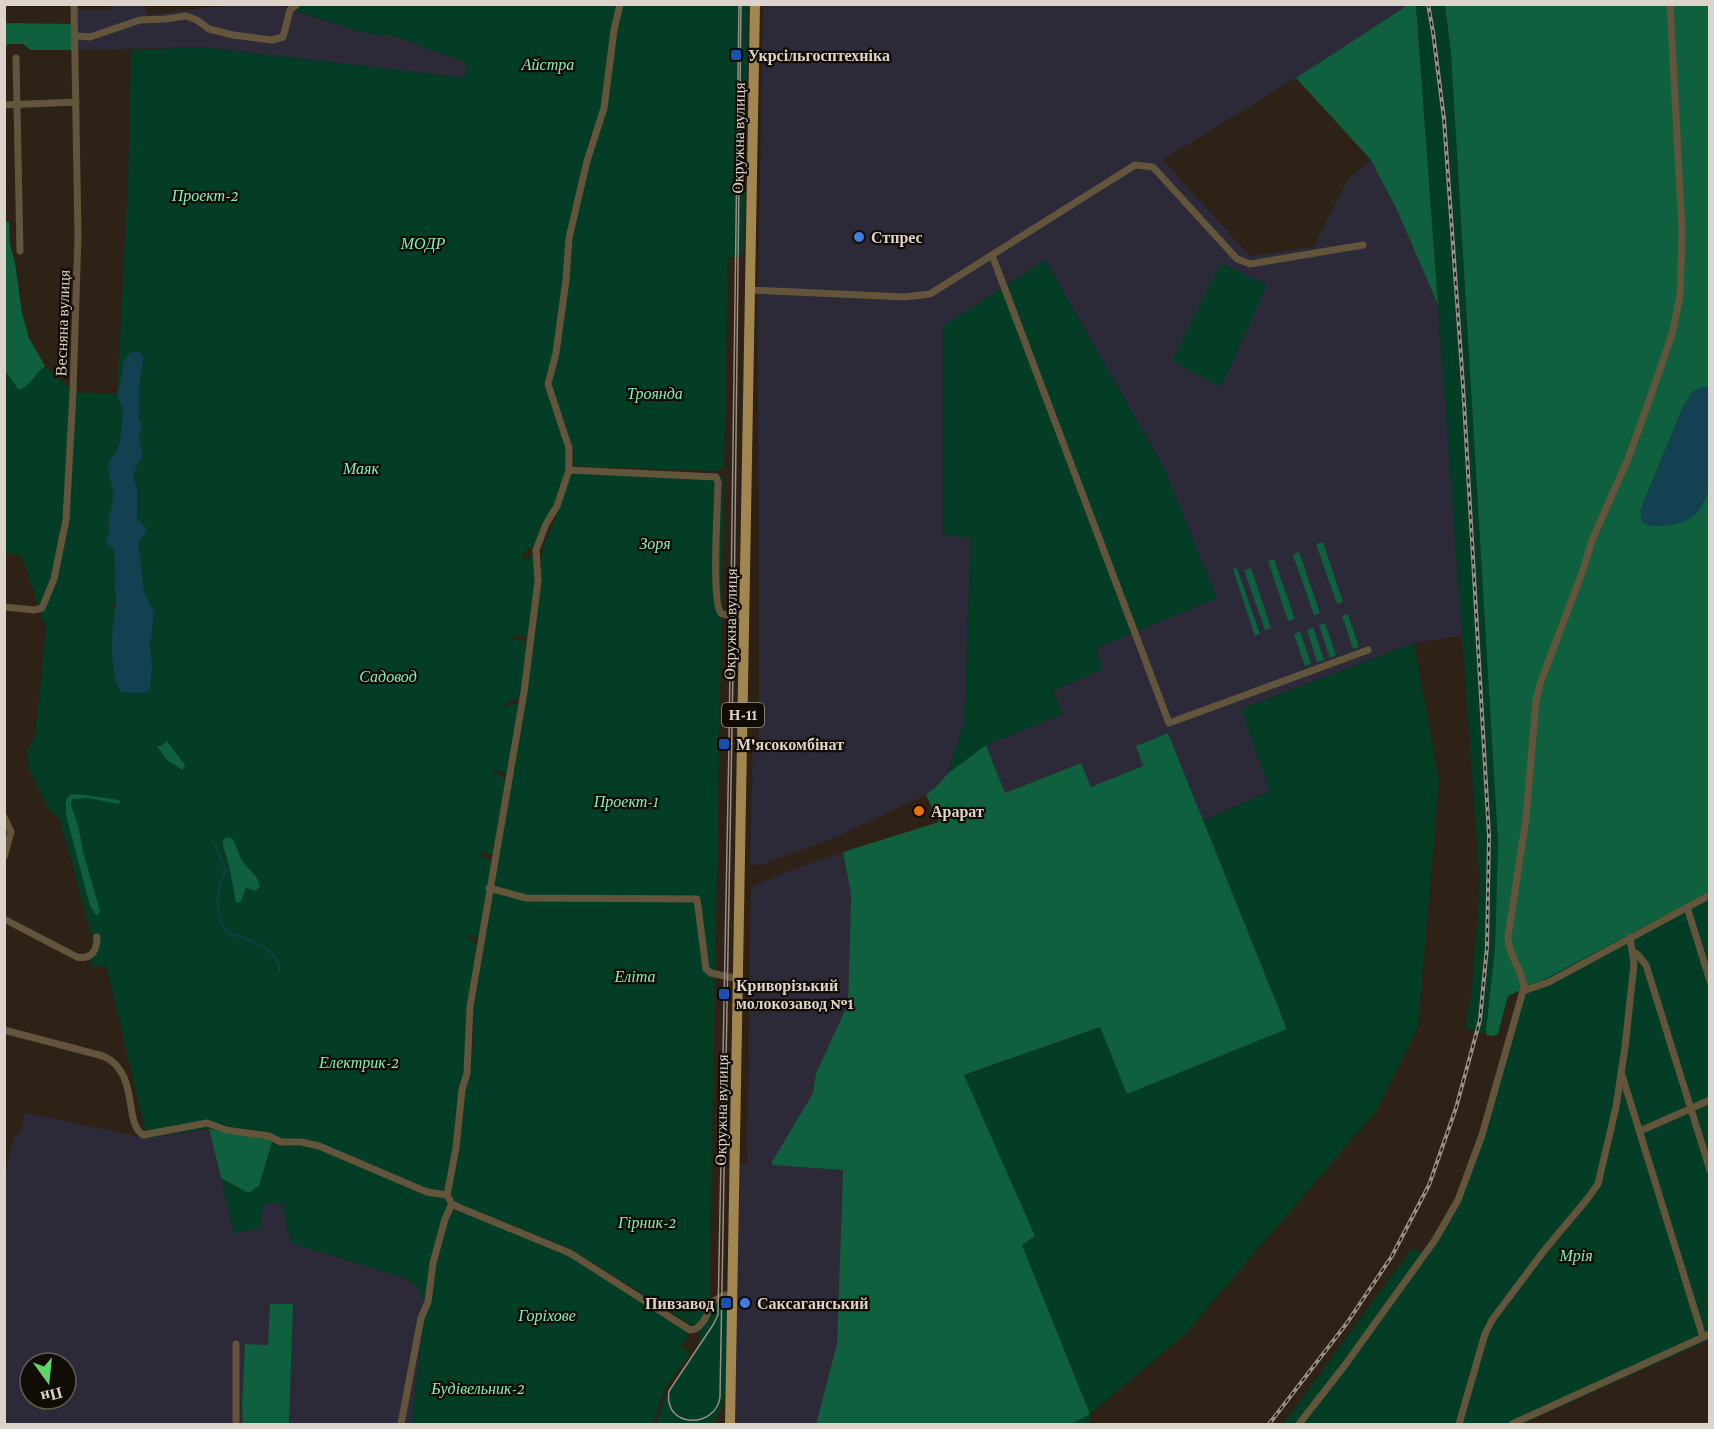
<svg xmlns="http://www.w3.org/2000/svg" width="1714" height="1429" font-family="'Crimson Pro',serif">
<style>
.industrial{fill:#2c2939;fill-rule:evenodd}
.green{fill:#033d26;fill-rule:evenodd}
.forest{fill:#0e603e}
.water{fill:#144152}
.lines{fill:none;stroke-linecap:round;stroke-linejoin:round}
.stream{stroke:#144152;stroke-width:1.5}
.street{stroke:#63553c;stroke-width:7}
.primary{stroke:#a18650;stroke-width:10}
.tram{stroke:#998e85;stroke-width:1.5}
.rail-casing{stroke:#998e85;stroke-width:4}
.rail{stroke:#120c07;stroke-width:1.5;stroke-dasharray:4.5;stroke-linecap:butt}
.transit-dot{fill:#1a4fb4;stroke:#120c07;stroke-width:2}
.shop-dot{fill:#3f7fe0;stroke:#120c07;stroke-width:2}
.food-dot{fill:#e8710a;stroke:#120c07;stroke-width:2}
.labels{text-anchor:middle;stroke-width:4.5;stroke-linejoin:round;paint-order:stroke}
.shield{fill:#120c07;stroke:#9f9790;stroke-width:1.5}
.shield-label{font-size:15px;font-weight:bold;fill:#dcd3cb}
.poi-label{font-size:16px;font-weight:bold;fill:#dcd3cb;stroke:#120c07;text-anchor:start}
.park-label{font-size:16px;font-style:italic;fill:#87edb8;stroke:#120c07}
.street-label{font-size:16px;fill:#dcd3cb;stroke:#120c07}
</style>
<rect width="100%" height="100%" fill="#2e2115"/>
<g class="industrial">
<path d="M111,5H144L148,15L231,5H277L358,31L376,35H392L467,63L465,78L202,47L75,50L74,10L112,9Z"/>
<path d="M763,5H1408L1315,66L1163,160L1250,256L1313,247L1348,179L1371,160L1397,210L1438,305L1462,636L1414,643L1242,709L1270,791L1203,821L1167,733L1144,766L1091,787L1081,763L1005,793L986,745L1062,714L1053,691L1102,669L1096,648L1216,598L1164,468L1045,260L943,535L971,537L964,723L947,774L940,783L926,795L836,837L761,865L750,864L753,746L758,745L759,737V520L757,333Z"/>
<path d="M843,852L851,894L848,1004L816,1073L813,1093L772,1162V1165L843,1169L837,1344L816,1424H734L740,1164H747L751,887L786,872Z"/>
<path d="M25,1113L147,1138L209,1129L234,1233L262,1203L282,1204L292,1243L405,1278L417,1286L426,1303L411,1424H5V1176L13,1139L22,1129ZM30,1363H66V1399H30Z"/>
</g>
<g class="green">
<path d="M301,4L618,5C614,30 607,118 591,132L576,195L554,353L545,384L567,449L566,472L553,508L535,545L522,554L525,560L534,554L536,581L529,637L514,636L513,639L529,642L521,697L503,704V707L520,702L508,774L494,770L493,773L507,778L493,854L481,852L480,856L492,862L480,936L477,938L468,935L467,937L478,945L467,1053L460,1089L454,1146L444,1191L428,1190L342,1153L281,1139L267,1132L224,1126L208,1121L209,1129L147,1138L106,965L92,967L91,956L93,939L59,817L53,814L48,808L29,769L27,752L35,736L46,629L23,559L16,554L5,553L4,371L13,380L31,379L45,366L73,392L117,394L128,185L131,50L202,47L466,78V63L392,35H376L358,31L293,10ZM135,351L142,369L139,387V418L142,425L139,438L141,460L135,470L134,480L137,489V519L146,527V533L138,541L144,592L154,612L150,647L151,676L117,685L112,660L114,605C119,588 115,570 114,552L113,548L105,542L110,531L108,520L114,495L113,485L121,433L123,410L119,401L118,390L121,380L123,362L129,353ZM223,845L237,851L256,891L246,888L241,902L235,900V890Z"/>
<path d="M622,5H748L744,254L728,258L724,468L717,471L574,466L572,446L551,386L572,238L596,139L615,31Z"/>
<path d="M1416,5H1445L1451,53L1498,842L1495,949L1486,1030L1487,1035L1465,1028L1472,989L1480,883Z"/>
<path d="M1045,260L1164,468L1217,598L1097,648L1102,669L1053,691L1063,714L986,745L947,774L964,723L971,538L943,535V326Z"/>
<path d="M1221,263L1267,285L1221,387L1172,361Z"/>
<path d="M574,473L724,477L709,1305L707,1313L695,1327L571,1249L455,1202L451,1198V1194L464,1090L470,1071L474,1036V1008L541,580V559L545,541L555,520L568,477Z"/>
<path d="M1414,643L1439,780L1418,1027L1376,1111L1184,1335L1090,1414V1424H1071L1090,1414L1022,1245L1035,1236L964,1076L1100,1027L1127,1093L1287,1029L1203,821L1270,791L1241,709Z"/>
<path d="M1709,892V1340L1522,1424H1283L1412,1248L1422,1253L1456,1199L1487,1110L1522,989L1547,978Z"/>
<path d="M272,1142C286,1147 302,1144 317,1148L446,1197L449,1205L426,1303L417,1286L405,1278L291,1243L282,1204L263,1203L261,1228L234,1233L221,1178L236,1187L266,1166Z"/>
<path d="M455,1209L568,1255L690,1332L681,1347L690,1353L665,1388L653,1424H411L425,1312L447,1221Z"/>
<path d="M729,1297C728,1326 732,1395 717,1417C714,1422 710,1423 705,1424H656L668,1390L698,1348L700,1330L712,1304L719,1299Z"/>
</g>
<g class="forest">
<path d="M1408,5H1416L1438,305L1397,210L1371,160L1296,78Z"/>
<path d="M1445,5H1710L1709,387H1701L1683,407L1640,511L1704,502L1709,487V892L1547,978L1508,996L1498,1034L1494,1036L1487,1035L1486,1030L1495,949L1498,842L1451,53Z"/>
<path d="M5,23L75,24V50H31L23,44H8L5,49Z"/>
<path d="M4,222H9L10,244L15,263L22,313L29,338L45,366C35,374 30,386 19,390L5,371Z"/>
<path d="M1323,542L1343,602L1337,604L1316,544Z"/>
<path d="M1299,552L1320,613L1314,615L1293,555Z"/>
<path d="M1274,559L1295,619L1288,621L1268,561Z"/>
<path d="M1237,568L1260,634L1255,636L1233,569Z"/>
<path d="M1251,568L1271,628L1265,630L1244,570Z"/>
<path d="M1348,614L1359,647L1353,649L1342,616Z"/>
<path d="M1325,623L1336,655L1330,658L1319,625Z"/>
<path d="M1313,627L1324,660L1317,662L1307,630Z"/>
<path d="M1300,631L1311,664L1305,666L1294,634Z"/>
<path d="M1168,733L1287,1029L1127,1094L1100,1027L964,1075L1035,1236L1022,1245L1090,1414L1071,1424H816L837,1344L843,1170L772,1165V1162L813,1093L816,1073L848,1004L851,894L843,852L939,822L926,795L940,783L947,774L986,745L1005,793L1081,763L1091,787L1143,766L1136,746Z"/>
<path d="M167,741L185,765L182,770L167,760L157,746H161Z"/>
<path d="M77,794L119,800L120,802L118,804L89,798L72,799L71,805L78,825L84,855L100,911L97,916L90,906L66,815V799L70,795Z"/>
<path d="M229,837L233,839L242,861L257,878L260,886L256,891L246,888L241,902L236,903C233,883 229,864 223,845V839Z"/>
<path d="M209,1129L268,1139L272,1142L259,1186L248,1193L221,1178Z"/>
<path d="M270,1304H293L289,1424H243L242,1406L245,1344L268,1345Z"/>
</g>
<g class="water">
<path d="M133,352H139L144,356L139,387V418L142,425L139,438L143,454L135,470L134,480L137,489V519L146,527V533L138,541L144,592L154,612L150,647L152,664L150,690L142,693H122C106,669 113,625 116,598C117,593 114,589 115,584C116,574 115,563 114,552L113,548L105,542L110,531L108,520L114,495L108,469L109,463L119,445L121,433L123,410L118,398V390L121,380L123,362L129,353Z"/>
<path d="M1701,387H1710V487C1706,497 1703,506 1697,513C1686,525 1654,531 1642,522L1640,511L1683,407L1693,391Z"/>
</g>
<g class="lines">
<path class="stream" d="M215,845L226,871C215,890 214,917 228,934C246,937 282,950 279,972"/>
<g class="street">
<path d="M620,4L614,30L604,108L587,161L569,238L566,280L556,353L548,384L569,448V470L557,506L546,524L536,550L538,581L524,692L470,1007L467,1073L462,1090L456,1148L447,1195L452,1204L458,1207L570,1253L690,1330L696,1329C705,1321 708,1315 710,1303L724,1295H732"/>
<path d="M75,36L90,37L140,20L165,19L186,16L197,20L209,29L233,35L272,40L283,37L290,10L297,4"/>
<path d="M16,58L20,251"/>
<path d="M4,105L76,102"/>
<path d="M992,255L1169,723L1368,650"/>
<path d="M750,290L905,297L930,294L1135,165L1153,167L1237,259L1250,264L1363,245"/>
<path d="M569,470L716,477L718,482C718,501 711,603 721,613C726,617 739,615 745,615"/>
<path d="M4,607L34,610L42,608L54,579L66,520L73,392L78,236L74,4"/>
<path d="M4,817L11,832L4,857"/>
<path d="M489,888L526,898L697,899L706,969L711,973L739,979"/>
<path d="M1687,907L1710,981"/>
<path d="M4,919L77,957C91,960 97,951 97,937"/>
<path d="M1634,952L1638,955L1646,965L1710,1170"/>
<path d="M1523,991L1549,982L1710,895"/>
<path d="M4,1030L103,1056C140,1072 123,1123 143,1135L207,1123L226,1130L269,1136L281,1142H301L319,1146L427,1192L447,1195"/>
<path d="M1622,1075L1703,1337"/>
<path d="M1640,1131L1710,1100"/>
<path d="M236,1344V1424"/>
<path d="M401,1424L421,1318L428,1302L433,1263L445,1219L452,1204"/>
<path d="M1299,1424L1345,1365L1435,1240L1458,1200L1482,1135L1524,987C1522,969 1508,955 1508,937L1526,818L1536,700L1541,681L1582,573L1592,540L1628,459L1650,398L1672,334L1680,296L1682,230L1670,4"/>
<path d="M1459,1424L1485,1334L1492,1320L1543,1252L1588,1198L1598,1184L1616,1107L1625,1047L1634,964L1630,937"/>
<path d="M1512,1424L1710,1334"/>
</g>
<path class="primary" d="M730,1424L755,4"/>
<path class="tram" d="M739,4L729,743L718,1315L713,1325L669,1391C663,1429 716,1429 720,1397L734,615L741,4"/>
<defs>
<path id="rail" d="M1269,1424L1347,1323L1392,1256L1429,1185L1456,1108L1480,1020L1487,947L1489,836L1463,385L1444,119L1433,32L1428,4"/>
</defs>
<use href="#rail" class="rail-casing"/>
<use href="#rail" class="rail"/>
</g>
<g class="transit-dot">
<rect x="730" y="49" width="12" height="12" rx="3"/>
<rect x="718" y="738" width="12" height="12" rx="3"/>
<rect x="718" y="988" width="12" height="12" rx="3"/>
<rect x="720" y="1297" width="12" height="12" rx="3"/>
</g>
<g class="shop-dot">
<circle cx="859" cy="237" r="6"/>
<circle cx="745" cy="1303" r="6"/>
</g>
<circle class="food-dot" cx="919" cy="811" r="6"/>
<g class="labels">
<rect class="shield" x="722" y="703" width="42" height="24" rx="4.5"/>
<g class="shield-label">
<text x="743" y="720">Н-11</text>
</g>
<g class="poi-label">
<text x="748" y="61">Укрсільгосптехніка</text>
<text x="871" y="243">Стпрес</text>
<text x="736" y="750">М'ясокомбінат</text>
<text x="931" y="817">Арарат</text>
<text x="736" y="991">Криворізький<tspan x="736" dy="18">молокозавод №1</tspan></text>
<text x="714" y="1309" text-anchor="end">Пивзавод</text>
<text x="757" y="1309">Саксаганський</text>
</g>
<g class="park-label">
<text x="548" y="70">Айстра</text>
<text x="205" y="201">Проект-2</text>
<text x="423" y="249">МОДР</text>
<text x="655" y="399">Троянда</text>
<text x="361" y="474">Маяк</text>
<text x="655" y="549">Зоря</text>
<text x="388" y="682">Садовод</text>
<text x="626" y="807">Проект-1</text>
<text x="635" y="982">Еліта</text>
<text x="359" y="1068">Електрик-2</text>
<text x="647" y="1228">Гірник-2</text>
<text x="1576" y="1261">Мрія</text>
<text x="547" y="1321">Горіхове</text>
<text x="478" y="1394">Будівельник-2</text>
</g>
<g class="street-label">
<text transform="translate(738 138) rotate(-89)" y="6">Окружна вулиця</text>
<text transform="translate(62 323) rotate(-88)" y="6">Весняна вулиця</text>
<text transform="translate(730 624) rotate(-89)" y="6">Окружна вулиця</text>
<text transform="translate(721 1110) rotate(-89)" y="6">Окружна вулиця</text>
</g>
</g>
<rect width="1714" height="1429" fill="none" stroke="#dcd3cb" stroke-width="12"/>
<g transform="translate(48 1381) rotate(165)"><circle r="28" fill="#120c07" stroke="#635c55" stroke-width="1.5"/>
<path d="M0-4.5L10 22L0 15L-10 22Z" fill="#61d46a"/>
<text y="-9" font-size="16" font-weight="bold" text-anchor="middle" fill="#dcd3cb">Пн</text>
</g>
</svg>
